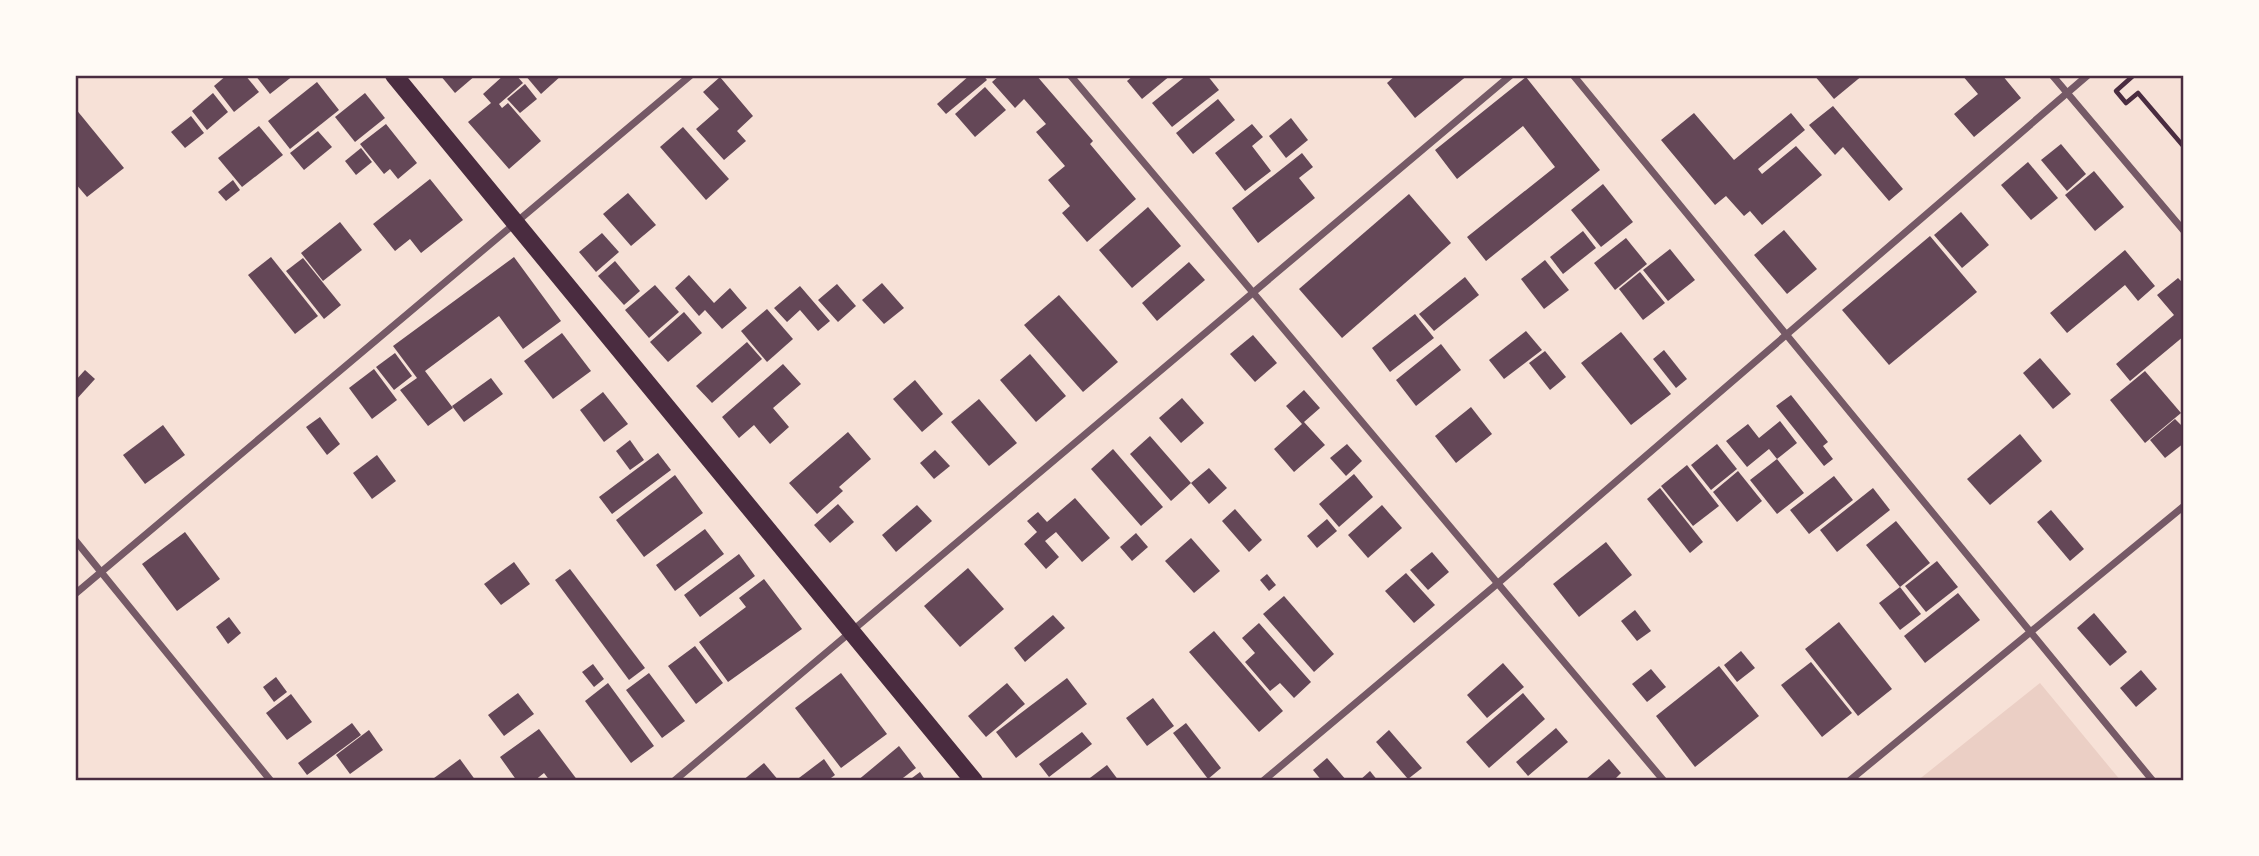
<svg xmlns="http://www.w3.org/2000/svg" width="2259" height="856" font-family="'IBM Plex Sans',sans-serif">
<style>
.green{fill:#ebcfc5}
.building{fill:#644757}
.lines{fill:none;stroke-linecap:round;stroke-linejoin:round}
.path{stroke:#4a2c40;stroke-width:4.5}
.minor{stroke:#755966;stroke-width:7}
.primary{stroke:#4a2c40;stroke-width:18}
.neatline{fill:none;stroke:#4a2c40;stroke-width:2.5}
</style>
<rect width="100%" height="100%" fill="#f7e1d7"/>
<path class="green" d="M2040,683L2121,781H1917Z"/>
<g class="building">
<path d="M227,75H245L259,92L234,112L214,86Z"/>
<path d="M255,75H294L270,94Z"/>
<path d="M440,75H476L455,93Z"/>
<path d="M504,75H516L523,83L499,104L502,108L508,103L541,141L509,169L468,122L491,103L483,94Z"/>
<path d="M525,75H562L541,94Z"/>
<path d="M970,75H983L987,80L946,114L937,104Z"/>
<path d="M1000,75H1036L1093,141L1090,144L1136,199L1087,242L1062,213L1070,206L1048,180L1065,166L1036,132L1046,124L1024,99L1015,108L992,82Z"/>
<path d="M1134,75H1171L1142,99L1127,81Z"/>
<path d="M1187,75H1207L1219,90L1172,127L1152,103Z"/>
<path d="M1396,75H1468L1415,118L1387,83Z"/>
<path d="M1814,75H1863L1834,99Z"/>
<path d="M1962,75H2002L2021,98L1974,137L1954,114L1978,94Z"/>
<path d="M720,77L753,116L737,131L746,141L724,160L696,129L719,109L703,92Z"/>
<path d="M1526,77L1600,170L1486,261L1467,237L1555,167L1523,126L1457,179L1435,150Z"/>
<path d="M317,82L339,110L290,149L268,121Z"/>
<path d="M525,84L537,99L520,113L507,99Z"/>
<path d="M985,87L1006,110L975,137L955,114Z"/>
<path d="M213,93L228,112L207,130L192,111Z"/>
<path d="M365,93L385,118L355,142L335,117Z"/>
<path d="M1218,99L1235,120L1193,154L1176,133Z"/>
<path d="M1833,106L1903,189L1889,201L1843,147L1835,155L1809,125Z"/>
<path d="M75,108L124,168L87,197L75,183Z"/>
<path d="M1694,113L1734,160L1791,113L1805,130L1758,169L1762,174L1796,146L1822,175L1762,225L1750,211L1744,216L1726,196L1715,205L1661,140Z"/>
<path d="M191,116L204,133L185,148L171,132Z"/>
<path d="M1291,118L1308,140L1286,158L1269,136Z"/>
<path d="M386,124L417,163L398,179L390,169L384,174L360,144Z"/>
<path d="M1252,124L1263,137L1252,146L1271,171L1245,191L1215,153Z"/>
<path d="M259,126L283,155L242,187L218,158Z"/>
<path d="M683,127L729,179L706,200L660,147Z"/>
<path d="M318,131L332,147L304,170L290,153Z"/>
<path d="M2061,144L2086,174L2067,191L2041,160Z"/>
<path d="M361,148L372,162L356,175L345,161Z"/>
<path d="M1302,153L1313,167L1299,178L1315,198L1258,243L1232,208Z"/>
<path d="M2028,162L2058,198L2031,220L2001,185Z"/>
<path d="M2094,171L2124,207L2095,231L2065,195Z"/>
<path d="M430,179L463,220L421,253L410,239L395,251L373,224Z"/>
<path d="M233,180L240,190L226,201L218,192Z"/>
<path d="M1603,184L1633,222L1601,247L1571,210Z"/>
<path d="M628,193L656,225L631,246L603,214Z"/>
<path d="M1409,194L1451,243L1342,338L1299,289Z"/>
<path d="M1148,207L1181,246L1132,288L1099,250Z"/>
<path d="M1961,212L1989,245L1962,268L1934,235Z"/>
<path d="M340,222L362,250L323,281L301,253Z"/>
<path d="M1784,230L1817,269L1787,294L1754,255Z"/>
<path d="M1583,231L1596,248L1563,274L1550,257Z"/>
<path d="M602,233L619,252L596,272L579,252Z"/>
<path d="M1930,236L1977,292L1889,365L1842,310Z"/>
<path d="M1626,238L1647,264L1615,290L1594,263Z"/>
<path d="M1670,249L1695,280L1668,301L1643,270Z"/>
<path d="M2125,250L2155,286L2138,301L2125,285L2067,333L2050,313Z"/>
<path d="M271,257L318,316L295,334L248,275Z"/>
<path d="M514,257L561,321L523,349L499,316L425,371L453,408L428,426L400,390L417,378L393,346Z"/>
<path d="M303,258L341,305L324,319L286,271Z"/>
<path d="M1545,260L1569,290L1544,309L1521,279Z"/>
<path d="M615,261L640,291L624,305L598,276Z"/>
<path d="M1189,262L1205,280L1157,321L1142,303Z"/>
<path d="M1640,272L1665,303L1643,320L1619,289Z"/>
<path d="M689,275L714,303L730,288L747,308L722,329L705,310L699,316L675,288Z"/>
<path d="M1465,277L1479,295L1434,331L1419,314Z"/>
<path d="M2178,278L2184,284V336L2130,381L2116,364L2174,315L2157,295Z"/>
<path d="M882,283L904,308L884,324L862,300Z"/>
<path d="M837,284L856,306L838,322L818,300Z"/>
<path d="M655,285L679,312L649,338L625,310Z"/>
<path d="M800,286L830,321L818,331L800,310L787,322L774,308Z"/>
<path d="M1059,295L1118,362L1083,392L1024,325Z"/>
<path d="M767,309L793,339L767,362L741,331Z"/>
<path d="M684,312L702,333L668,362L650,342Z"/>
<path d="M1415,314L1434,338L1390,372L1372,348Z"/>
<path d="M1526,331L1542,350L1504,379L1489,360Z"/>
<path d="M1621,332L1671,394L1631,425L1581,363Z"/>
<path d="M562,333L591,371L553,399L524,361Z"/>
<path d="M1253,335L1277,363L1255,382L1230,354Z"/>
<path d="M747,342L762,359L712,403L696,386Z"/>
<path d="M1441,344L1461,370L1416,406L1396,380Z"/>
<path d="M1664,350L1687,379L1676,388L1653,359Z"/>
<path d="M1545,351L1566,377L1550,390L1529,363Z"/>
<path d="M395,353L412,376L394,390L376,367Z"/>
<path d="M1030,354L1066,396L1036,422L1000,380Z"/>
<path d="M2040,358L2071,394L2053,409L2023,373Z"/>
<path d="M783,364L801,384L773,408L789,427L770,444L754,425L739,438L722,417Z"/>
<path d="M374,369L397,400L372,419L349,388Z"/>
<path d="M85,370L95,379L75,401V381Z"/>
<path d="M2145,371L2181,413L2145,443L2110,400Z"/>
<path d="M491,378L503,394L464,422L452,406Z"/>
<path d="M915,380L943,414L922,432L893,399Z"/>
<path d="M1304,390L1320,408L1304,422L1325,445L1294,472L1274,449L1302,424L1286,406Z"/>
<path d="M603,392L628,424L604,442L580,410Z"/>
<path d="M1791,395L1828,442L1823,446L1833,459L1824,466L1776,406Z"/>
<path d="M1182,398L1204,423L1181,443L1159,418Z"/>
<path d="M979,399L1017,443L989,466L951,422Z"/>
<path d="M1471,407L1492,434L1456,463L1435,436Z"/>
<path d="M320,417L340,444L327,455L306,427Z"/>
<path d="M2175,419L2184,428V443L2165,458L2150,440Z"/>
<path d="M1780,421L1797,443L1777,459L1769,449L1747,467L1726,441L1748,424L1759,438Z"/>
<path d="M163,425L185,455L145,484L123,455Z"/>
<path d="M848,432L871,459L839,487L843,491L817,514L789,483Z"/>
<path d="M2020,434L2042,461L1990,505L1967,479Z"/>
<path d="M1150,436L1191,483L1171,501L1130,454Z"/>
<path d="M630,440L644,460L630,470L616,451Z"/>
<path d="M1347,444L1362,461L1346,476L1330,458Z"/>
<path d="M1717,444L1737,469L1711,490L1691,465Z"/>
<path d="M1113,449L1163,507L1141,526L1091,469Z"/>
<path d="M935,450L950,466L934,479L920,463Z"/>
<path d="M658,453L671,470L612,514L599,497Z"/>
<path d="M377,455L396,481L372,499L353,473Z"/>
<path d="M1777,459L1804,493L1777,514L1750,480Z"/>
<path d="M1687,465L1719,506L1693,526L1661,486Z"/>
<path d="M1209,468L1227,488L1209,504L1191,483Z"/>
<path d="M1738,471L1762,501L1737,522L1713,492Z"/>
<path d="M1354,474L1373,497L1339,527L1319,504Z"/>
<path d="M675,475L703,513L644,557L616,520Z"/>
<path d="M1834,476L1853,500L1809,534L1790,510Z"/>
<path d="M1660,488L1703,542L1690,553L1647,499Z"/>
<path d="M1873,488L1890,510L1837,552L1820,530Z"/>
<path d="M1075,498L1110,538L1082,562L1056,532L1045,541L1059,557L1046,569L1024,544L1037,532L1027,521L1038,512L1047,522Z"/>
<path d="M838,504L854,522L830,543L814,525Z"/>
<path d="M917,505L932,521L896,552L882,535Z"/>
<path d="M1382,505L1402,528L1368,558L1348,535Z"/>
<path d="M1235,509L1262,540L1249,552L1222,521Z"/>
<path d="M2051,510L2084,549L2070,561L2037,522Z"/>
<path d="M1327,519L1337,531L1317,548L1307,536Z"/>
<path d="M1896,521L1930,563L1900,587L1866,545Z"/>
<path d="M705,529L724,554L675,591L656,565Z"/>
<path d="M185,532L220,579L177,611L142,564Z"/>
<path d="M1136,533L1148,547L1132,561L1120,547Z"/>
<path d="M1191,538L1220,571L1194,593L1165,561Z"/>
<path d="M1606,542L1632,575L1579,617L1553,584Z"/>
<path d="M1432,552L1449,572L1428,590L1410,570Z"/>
<path d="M739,554L755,576L700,617L684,595Z"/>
<path d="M1937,561L1958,587L1926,612L1905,586Z"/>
<path d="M514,562L530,584L501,605L484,584Z"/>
<path d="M968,568L1004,609L960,647L924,606Z"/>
<path d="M570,569L645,668L629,680L555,580Z"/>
<path d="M1406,573L1435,605L1414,623L1385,591Z"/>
<path d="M1267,574L1276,585L1269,591L1260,580Z"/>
<path d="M764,579L802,629L728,682L699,642L746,607L739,598Z"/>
<path d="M1900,587L1921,614L1900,630L1879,603Z"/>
<path d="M1958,593L1980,620L1925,663L1904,636Z"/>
<path d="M1284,596L1334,654L1314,672L1263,614Z"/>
<path d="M1635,610L1651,631L1637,641L1621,621Z"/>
<path d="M2094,613L2127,652L2110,666L2077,628Z"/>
<path d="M1053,615L1065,628L1025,662L1014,648Z"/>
<path d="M229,617L241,633L228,644L216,627Z"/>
<path d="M1839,622L1892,689L1858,716L1805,649Z"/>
<path d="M1259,623L1311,682L1294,698L1280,683L1270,691L1245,662L1255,653L1242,638Z"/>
<path d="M1214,631L1283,711L1259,732L1189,652Z"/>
<path d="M695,646L723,683L696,704L668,666Z"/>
<path d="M1741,651L1755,668L1737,682L1724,665Z"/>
<path d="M1811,662L1852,713L1822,737L1781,685Z"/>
<path d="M1503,663L1524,687L1487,718L1467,695Z"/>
<path d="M593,664L604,679L594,687L582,672Z"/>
<path d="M1719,666L1759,716L1695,767L1656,716Z"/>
<path d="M1651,669L1666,687L1647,702L1632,684Z"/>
<path d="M2141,670L2157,689L2136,707L2120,688Z"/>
<path d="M649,673L685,721L662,738L626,690Z"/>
<path d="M841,673L887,734L841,768L795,708Z"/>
<path d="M276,677L287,692L274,702L263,687Z"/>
<path d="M1067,678L1087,704L1016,758L996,732Z"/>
<path d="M608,683L654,746L631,763L585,701Z"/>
<path d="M1007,683L1025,704L986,737L968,716Z"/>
<path d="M518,693L534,714L504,736L488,715Z"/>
<path d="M1523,693L1545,719L1489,768L1466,742Z"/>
<path d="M291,694L312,722L287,740L266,713Z"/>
<path d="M1153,698L1174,726L1147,746L1126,718Z"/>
<path d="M352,723L361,735L307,775L298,763Z"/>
<path d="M1186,723L1221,768L1208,779L1173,733Z"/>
<path d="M1556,728L1568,742L1528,776L1516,762Z"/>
<path d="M539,729L578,781H550L544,773L534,781H517L500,757Z"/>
<path d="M369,730L383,750L350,774L336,755Z"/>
<path d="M1389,730L1422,768L1408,779L1376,742Z"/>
<path d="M1082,732L1092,744L1049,777L1039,764Z"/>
<path d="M899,746L916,768L899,781H857Z"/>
<path d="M1327,758L1347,781H1322L1313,770Z"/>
<path d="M460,759L476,781H430Z"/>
<path d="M824,759L835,775L827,781H795Z"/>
<path d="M1609,759L1621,773L1613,781H1587L1586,779Z"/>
<path d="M764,763L779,781H742Z"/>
<path d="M1107,765L1119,781H1086Z"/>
<path d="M1370,771L1378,781H1359Z"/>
<path d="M920,772L926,781H908Z"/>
</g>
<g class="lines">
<path class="path" d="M2134,75L2116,91L2126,103L2138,93L2184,147"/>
<g class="minor">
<path d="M1070,75L1664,781"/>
<path d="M1573,75L2153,781"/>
<path d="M2052,75L2184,231"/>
<path d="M75,540L271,781"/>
<path d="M75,594L691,75"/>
<path d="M674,781L1511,75"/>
<path d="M1263,781L1497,584L2088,75"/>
<path d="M1849,781L2184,506"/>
</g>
<path class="primary" d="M394,75L974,781"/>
</g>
<rect width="2259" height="856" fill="none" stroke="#fffaf5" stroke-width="154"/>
<rect x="77" y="77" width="2105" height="702" class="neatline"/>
</svg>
